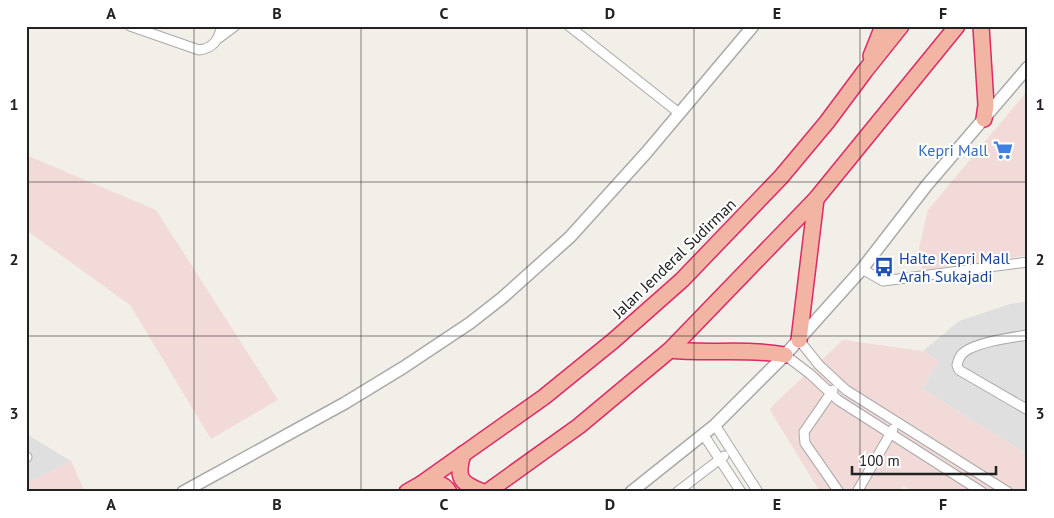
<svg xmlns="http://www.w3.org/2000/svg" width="1054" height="518" font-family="'PT Sans',sans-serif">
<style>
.residential{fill:#e0dfdf}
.commercial{fill:#f2dad9}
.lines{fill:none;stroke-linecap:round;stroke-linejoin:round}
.minor-casing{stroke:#a9a9a9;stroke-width:11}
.tertiary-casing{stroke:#a9a9a9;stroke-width:14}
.trunk-casing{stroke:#dc2a67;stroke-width:18}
.minor{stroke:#fff;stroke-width:9}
.tertiary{stroke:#fff;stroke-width:11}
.trunk{stroke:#f2b4a3;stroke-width:15}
.grid{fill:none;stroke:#222;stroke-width:1;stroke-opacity:0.55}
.labels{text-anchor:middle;stroke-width:4;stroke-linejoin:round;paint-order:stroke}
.shop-label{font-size:16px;fill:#366cbe;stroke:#fff;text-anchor:end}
.street-label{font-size:16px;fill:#222;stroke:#fff}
.transit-label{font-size:16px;fill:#164399;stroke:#fff;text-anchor:start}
.neatline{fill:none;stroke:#222;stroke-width:2}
.grid-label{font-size:16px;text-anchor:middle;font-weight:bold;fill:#222}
</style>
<rect width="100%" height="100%" fill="#f2efe9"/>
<g class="residential">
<path d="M1028,301V455L922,389L939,361L923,351L959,321L1010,304Z"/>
<path d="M26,435H28L71,461L26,484Z"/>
</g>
<g class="commercial">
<path d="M1028,90V255L922,270L919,248L928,210Z"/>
<path d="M26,155L156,210L278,400L211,439L130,305L26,230Z"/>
<path d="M843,340L923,351L939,361L922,389L1028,455V492H914L903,486L899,492H820L770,410L774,404Z"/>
<path d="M71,461L85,492H26V484Z"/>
</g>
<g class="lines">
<defs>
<g id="minor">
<path d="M130,26L199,50C214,48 218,40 222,26"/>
<path d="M569,26L679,113"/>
<path d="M219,38L235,26"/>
<path d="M862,269L883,281L1028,262"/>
<path d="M1028,335C1013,337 972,343 962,354C959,357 958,361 957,365L959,370L1028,410"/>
<path d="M799,340L819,365L846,390L1008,492"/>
<path d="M785,355L810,374L838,400L982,492"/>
<path d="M833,390L804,432L805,443L839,492"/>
<path d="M715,425L758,492"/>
<path d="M703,434L741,492"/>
<path d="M26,457H27"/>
<path d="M677,492L724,456"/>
<path d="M857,492L893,429"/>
</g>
<g id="tertiary">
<path d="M183,492L345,403L404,367L470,323L502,298L570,237L646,153L753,26"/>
<path d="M631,492L715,425L785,355L862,269L927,185L1028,67"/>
</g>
<g id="trunk">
<path d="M981,26L986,105L984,119"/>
<path d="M871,56L883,26"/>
<path d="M799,340L816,199"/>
<path d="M670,350C708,354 748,348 785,355"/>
<path d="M463,454C456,478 460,483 483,492"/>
<path d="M421,484C433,483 443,481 449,492"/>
<path d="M407,492L421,484L544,397L613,341L682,280L781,177L827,122L865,71L901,26"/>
<path d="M487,492L579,426L670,350L816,199L957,26"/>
</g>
</defs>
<use href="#minor" class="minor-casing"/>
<use href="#tertiary" class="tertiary-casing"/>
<use href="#trunk" class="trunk-casing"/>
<use href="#minor" class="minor"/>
<use href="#tertiary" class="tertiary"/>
<use href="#trunk" class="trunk"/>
</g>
<path class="grid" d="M194,26V492M361,26V492M527,26V492M694,26V492M860,26V492M26,182H1028M26,336H1028"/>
<defs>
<symbol id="supermarket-bare" viewBox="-9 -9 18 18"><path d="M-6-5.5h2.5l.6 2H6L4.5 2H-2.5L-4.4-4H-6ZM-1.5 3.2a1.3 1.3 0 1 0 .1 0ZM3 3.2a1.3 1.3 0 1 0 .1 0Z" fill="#3f7fe0" stroke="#fff" stroke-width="2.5" paint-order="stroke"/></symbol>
<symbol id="bus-bare" viewBox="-9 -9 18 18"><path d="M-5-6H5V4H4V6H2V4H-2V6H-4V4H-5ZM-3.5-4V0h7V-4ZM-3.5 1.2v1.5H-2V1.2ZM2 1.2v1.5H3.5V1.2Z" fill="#1a4fb4" stroke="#fff" stroke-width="2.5" paint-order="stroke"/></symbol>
</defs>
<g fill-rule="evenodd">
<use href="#supermarket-bare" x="989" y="136" width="28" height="28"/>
<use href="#bus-bare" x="870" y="253" width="28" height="28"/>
</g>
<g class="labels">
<g class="shop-label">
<text x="988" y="156">Kepri Mall</text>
</g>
<g class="street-label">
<text transform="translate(674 258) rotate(-44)" y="6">Jalan Jenderal Sudirman</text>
</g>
<g class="transit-label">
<text x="899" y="264">Halte Kepri Mall<tspan x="899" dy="18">Arah Sukajadi</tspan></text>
</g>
</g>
<rect width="1054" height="518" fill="none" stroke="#ffffff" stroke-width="55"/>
<path d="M852 466v8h144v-8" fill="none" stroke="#222222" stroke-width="2.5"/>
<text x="859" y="466" font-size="15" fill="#222222" stroke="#ffffff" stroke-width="4" paint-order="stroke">100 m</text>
<rect x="28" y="28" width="998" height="462" class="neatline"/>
<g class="grid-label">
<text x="111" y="19">A</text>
<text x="277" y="19">B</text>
<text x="444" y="19">C</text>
<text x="610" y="19">D</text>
<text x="777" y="19">E</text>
<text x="943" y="19">F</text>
<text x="14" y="110">1</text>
<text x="1040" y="110">1</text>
<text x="14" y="265">2</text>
<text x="1040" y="265">2</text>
<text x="14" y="419">3</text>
<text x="1040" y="419">3</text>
<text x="111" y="510">A</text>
<text x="277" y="510">B</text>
<text x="444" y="510">C</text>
<text x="610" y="510">D</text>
<text x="777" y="510">E</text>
<text x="943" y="510">F</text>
</g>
</svg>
